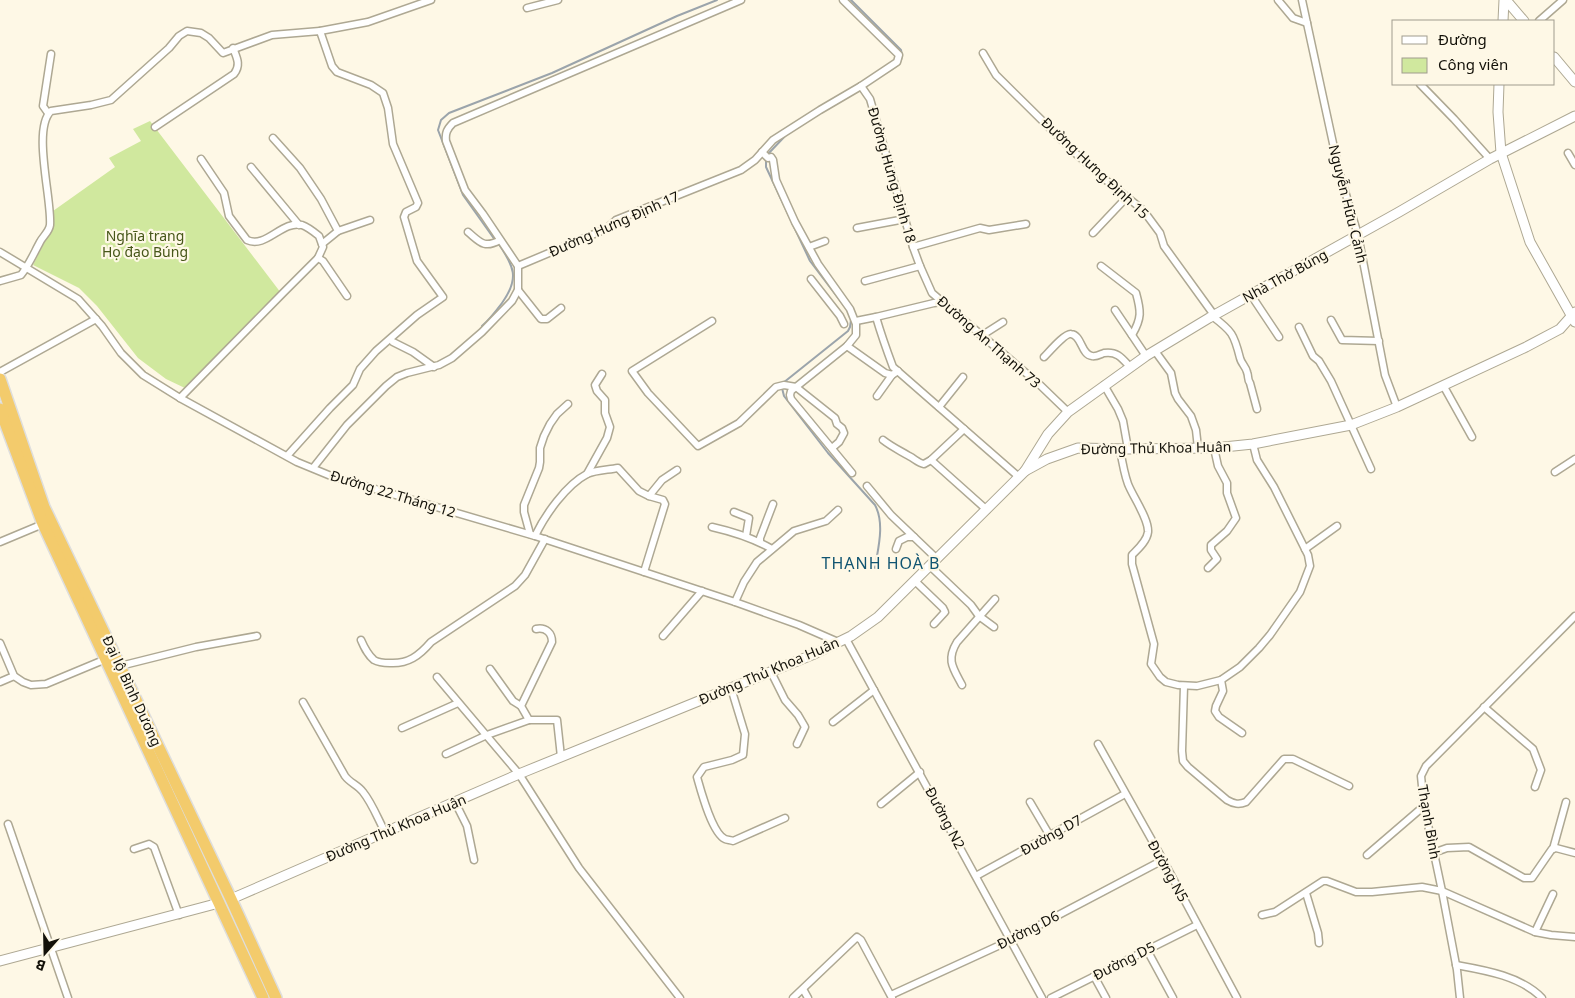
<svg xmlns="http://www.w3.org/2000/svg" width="1575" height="998" font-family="'Noto Sans',sans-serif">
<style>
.green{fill:#d0e89e}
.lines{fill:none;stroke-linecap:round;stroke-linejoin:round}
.stream{stroke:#9ba4ab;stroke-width:2}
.minor-casing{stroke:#aea893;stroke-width:9}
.tertiary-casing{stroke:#aea893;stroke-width:11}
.secondary-casing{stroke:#aea893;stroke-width:11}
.trunk-casing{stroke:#dededd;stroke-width:14}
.minor{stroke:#fff;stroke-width:6}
.tertiary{stroke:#fff;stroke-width:9}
.secondary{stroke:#fff;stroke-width:9}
.trunk{stroke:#f3cb6c;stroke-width:11}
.labels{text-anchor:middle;stroke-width:4.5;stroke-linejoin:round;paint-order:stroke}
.street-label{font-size:14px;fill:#131109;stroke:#fef8e6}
.park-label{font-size:14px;fill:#475719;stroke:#fef8e6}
.quarter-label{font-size:16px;letter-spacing:1px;fill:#105471;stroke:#fef8e6}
</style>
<rect width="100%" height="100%" fill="#fef8e6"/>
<path class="green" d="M150,121L281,293L187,389L166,379L138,358L97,306L79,288L33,265L51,229L53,211L115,167L109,158L141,141L133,129Z"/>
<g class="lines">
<g class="stream">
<path d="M851,0L901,50C905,64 894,68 884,74"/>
<path d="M814,117L827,109"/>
<path d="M768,154L787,134"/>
<path d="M766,159V167L810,261L848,311"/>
<path d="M495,240L463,195L438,130L441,120L449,113L552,73L677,16L717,0"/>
<path d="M482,326C490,319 496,311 502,303C520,278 514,266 498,243"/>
<path d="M783,383L848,331L850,327L851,320"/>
<path d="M782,388L784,396L828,453L875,505C885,524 878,548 875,568"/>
</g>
<defs>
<g id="minor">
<path d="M1278,0L1293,18L1307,23"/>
<path d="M1302,0L1339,171L1358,235L1385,375L1397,407"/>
<path d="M527,8L558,0"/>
<path d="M1539,21L1563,0"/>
<path d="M320,31L368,22L431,0"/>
<path d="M983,53L996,75L1074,152L1107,181L1143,210L1160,233L1164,246L1214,315"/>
<path d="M1420,84L1454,119L1490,159"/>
<path d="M861,86L870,99L913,247L920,266L932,293L1040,385L1068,412"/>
<path d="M48,113L43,106L51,54"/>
<path d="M155,127L234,74C241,65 237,58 233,48"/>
<path d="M273,138L300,168L321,199L338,231L322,244"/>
<path d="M762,152L768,158L771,157L773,160L776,180L795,222L818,264L850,309L856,324V335L847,346L791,391L790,395L791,399L852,473"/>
<path d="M1568,153L1575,165"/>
<path d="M201,159L224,193L229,216L247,240C266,249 282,220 302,225C308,227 314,232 319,236L323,247L318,258"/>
<path d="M251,167L299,225"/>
<path d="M857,228L905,219"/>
<path d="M338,231L370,220"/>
<path d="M468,232C480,242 484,249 500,240"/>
<path d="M1093,233L1127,197"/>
<path d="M809,247L825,241"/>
<path d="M913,247L980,228L989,230L1026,224"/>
<path d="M0,252L78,299L102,326L121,353L143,375L180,398L297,462L331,476L535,536L735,602L799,625L838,642"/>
<path d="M518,266L606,229L616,220L741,170L755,160L773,140L820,110L861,86L897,62L899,55L843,0"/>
<path d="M1101,266L1136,293C1141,311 1142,318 1132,335"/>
<path d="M811,279L840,316L844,324"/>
<path d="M0,281L21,275C29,265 34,253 40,242C43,236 49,232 50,225C52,199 32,129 51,111L91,105L111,100L169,48L179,36L187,31L201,33L209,38L223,53L272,35L320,31L332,66L337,72L371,85L383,93L388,108L393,144L418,203L416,207L406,212L404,217L417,261L443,297L417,315L376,351L360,369L353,385L330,408L287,456"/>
<path d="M865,281L920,266"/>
<path d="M518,290L541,319H547L561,308"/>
<path d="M1251,295L1279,337"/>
<path d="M1115,310L1146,356"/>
<path d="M1212,316C1232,331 1234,334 1240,358C1241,363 1246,367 1247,372C1249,377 1247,379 1250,383L1257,409"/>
<path d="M876,317C881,334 887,351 893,367L1019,477"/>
<path d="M1331,320L1342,340L1379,341"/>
<path d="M712,321L632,371L648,393L698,446L739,423L776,387L784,385L796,387L835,418L837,424L842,428L844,433L839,442L832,448"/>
<path d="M856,321L876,317L934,303L941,302"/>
<path d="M1299,327L1313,356L1319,361L1331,381L1371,469"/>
<path d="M981,336L1003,322"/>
<path d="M393,342L413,352L434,367"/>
<path d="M847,346L885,373L892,375L898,371"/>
<path d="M1155,351L1171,373L1175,393L1178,399L1191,416L1196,430L1198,448"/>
<path d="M1044,357C1049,352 1065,333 1071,334C1082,335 1081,355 1092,356C1096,357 1101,354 1104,353C1117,351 1122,358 1130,367"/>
<path d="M0,372L96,319"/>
<path d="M1104,385L1118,409L1123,421L1128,449"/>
<path d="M1443,385L1472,437"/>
<path d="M877,396L892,375"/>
<path d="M180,398L284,292L318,258L323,261L347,296"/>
<path d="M939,407L963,377"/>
<path d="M883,440C892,447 899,450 909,456C915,459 918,463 924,464L931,460L964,429"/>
<path d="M1120,449C1122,461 1124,473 1128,484C1133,497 1149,519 1148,532C1147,541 1138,549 1132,555V564L1154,644L1151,664L1160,677L1166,682L1178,685L1197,686L1221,680L1240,667L1259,648L1270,635L1300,592L1310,566L1308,555L1274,487L1257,460L1253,444"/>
<path d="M931,460L987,510"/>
<path d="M313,468L347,425L386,386L397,377L407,373L439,365L452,358L482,332L512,301L518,290V266L483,214L465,190L446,141C445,133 447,129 453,123L741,0"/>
<path d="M1555,472L1575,459"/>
<path d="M587,474L607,438L610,427L605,413V400L597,391L595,385L602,374"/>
<path d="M867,486L891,515L914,537"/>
<path d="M649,496L662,480L677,470"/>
<path d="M734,512L749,518L746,536"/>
<path d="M712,527C734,532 753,538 772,549"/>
<path d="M530,534L524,512V505L539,468L540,462V448L544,436L550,424L557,414L568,404"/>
<path d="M535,536C545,515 566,485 587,474C596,470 608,470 618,468L639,491L649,496L663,500L665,504L644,572"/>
<path d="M0,542L43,524"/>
<path d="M760,542V538L773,504"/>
<path d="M896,549L899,541L907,537H914L937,559"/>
<path d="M1305,549L1337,526"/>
<path d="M930,566L971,605L979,616L994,627"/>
<path d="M1208,568L1217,559L1211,550V545L1227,531L1236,518L1227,493V483L1218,466L1214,448"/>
<path d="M915,581L943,608L945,612L934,624"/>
<path d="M735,602L744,582L757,562L794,531L826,521L838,510"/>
<path d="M536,629C546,627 552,633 552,642L521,706L529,720H557L561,757"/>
<path d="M663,636L702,591"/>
<path d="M846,639L1042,998"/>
<path d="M361,640C364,647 367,654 374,660C379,663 384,663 390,663C408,664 419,656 431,642L515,586L525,575L545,539"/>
<path d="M0,643L14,676L23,682L31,685L46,684L106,659"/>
<path d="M120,666L196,647L257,636"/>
<path d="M490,669L513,701L521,706"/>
<path d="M771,672L785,700L798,715L805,727L797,744"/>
<path d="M437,677L519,774L579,868L680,998"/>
<path d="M1221,680L1223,691L1216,706L1215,711L1219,717L1242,733"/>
<path d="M0,682L14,676"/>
<path d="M962,685C953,668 946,660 957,642L995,599"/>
<path d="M1184,686L1182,751L1183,761L1188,767L1227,800C1234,804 1239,805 1246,802L1284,759H1293L1349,786"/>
<path d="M731,688L745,734L743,755L732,760L704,767L697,777C701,791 712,833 725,839C727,840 731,840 733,841L785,818"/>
<path d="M303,702L345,776C350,783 358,785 363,792C372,803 378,819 385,832"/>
<path d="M1484,707L1533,749L1541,770L1535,787"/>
<path d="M833,722L874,690"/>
<path d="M402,728L458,703"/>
<path d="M1098,744L1163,860L1237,998"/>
<path d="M446,754L487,735L529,720"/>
<path d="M455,802L467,826L474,860"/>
<path d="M1030,802L1050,836"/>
<path d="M881,804L920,772"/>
<path d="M8,824L68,998"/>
<path d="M134,849L149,844L154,847L179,915"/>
<path d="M1553,849L1566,802"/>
<path d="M1433,853L1447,848L1469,847L1524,878H1532L1552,849L1556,848L1575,853"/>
<path d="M1367,855L1424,806"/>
<path d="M976,876L1125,794"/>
<path d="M1306,893L1318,933L1319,943"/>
<path d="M1262,915L1275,912L1323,881H1327L1356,892H1372L1422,887L1442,891L1535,932L1551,935L1575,937"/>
<path d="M1535,932L1553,894"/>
<path d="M1147,950L1173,998"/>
<path d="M1456,965C1484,970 1521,976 1542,998"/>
<path d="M1094,976L1106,998"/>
<path d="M803,989L808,998"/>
<path d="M891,995L1011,940L1163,860"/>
<path d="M793,998L857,937L861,940L892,998"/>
<path d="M1051,998L1197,925"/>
<path d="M1460,998L1457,970L1442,891L1424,806L1421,776L1426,766L1575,616"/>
</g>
<g id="tertiary">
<path d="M1506,0L1524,21"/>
<path d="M1503,21L1504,0"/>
<path d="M1554,57L1575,82"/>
<path d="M1499,84L1498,112L1501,153L1530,242L1575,322"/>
<path d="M1025,471L1048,434L1068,412L1146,356L1209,318L1399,212L1490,159L1575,116"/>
</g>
<g id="secondary">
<path d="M231,899L519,774L812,655L851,636L878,617L1025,471L1047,459L1078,448L1128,449L1214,448L1253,444L1351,425L1397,407L1526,347L1560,329L1575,312"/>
<path d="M0,961L219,903"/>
</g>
<g id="trunk">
<path d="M0,379L44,507L231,899L276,998"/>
<path d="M0,409L43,524L263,998"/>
</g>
</defs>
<use href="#minor" class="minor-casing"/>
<use href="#tertiary" class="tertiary-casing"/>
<use href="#secondary" class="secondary-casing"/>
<use href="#trunk" class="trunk-casing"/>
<use href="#minor" class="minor"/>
<use href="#tertiary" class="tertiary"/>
<use href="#secondary" class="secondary"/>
<use href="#trunk" class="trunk"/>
</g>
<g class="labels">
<g class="street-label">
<text transform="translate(1095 168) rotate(43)" y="5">Đường Hưng Định 15</text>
<text transform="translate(892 175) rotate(74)" y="5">Đường Hưng Định 18</text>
<text transform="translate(1348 204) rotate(76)" y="5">Nguyễn Hữu Cảnh</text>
<text transform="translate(614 224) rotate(-24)" y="5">Đường Hưng Định 17</text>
<text transform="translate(1285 276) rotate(-29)" y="5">Nhà Thờ Búng</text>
<text transform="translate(989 342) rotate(41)" y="5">Đường An Thạnh 73</text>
<text transform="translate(1156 448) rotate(-1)" y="5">Đường Thủ Khoa Huân</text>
<text transform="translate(393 494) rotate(17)" y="5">Đường 22 Tháng 12</text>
<text transform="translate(769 671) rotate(-23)" y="5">Đường Thủ Khoa Huân</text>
<text transform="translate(132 691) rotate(65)" y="5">Đại lộ Bình Dương</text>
<text transform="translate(945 818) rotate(62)" y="5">Đường N2</text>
<text transform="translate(1429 822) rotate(80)" y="5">Thạnh Bình</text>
<text transform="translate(396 828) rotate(-23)" y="5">Đường Thủ Khoa Huân</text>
<text transform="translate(1051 835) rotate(-29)" y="5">Đường D7</text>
<text transform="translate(1168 871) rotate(61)" y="5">Đường N5</text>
<text transform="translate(1028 930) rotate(-27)" y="5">Đường D6</text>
<text transform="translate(1124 961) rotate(-27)" y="5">Đường D5</text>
</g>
<g class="park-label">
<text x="145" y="241">Nghĩa trang<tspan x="145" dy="16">Họ đạo Búng</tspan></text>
</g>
<g class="quarter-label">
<text x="881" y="569">THẠNH HOÀ B</text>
</g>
</g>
<rect x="1392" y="20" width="162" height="65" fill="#fef8e6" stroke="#a09c8e"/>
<rect x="1402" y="36" width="25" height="8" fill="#ffffff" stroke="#a09c8e"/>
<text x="1438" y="45" font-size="15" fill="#131109">Đường</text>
<rect x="1402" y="58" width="25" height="15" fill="#d0e89e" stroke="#a09c8e"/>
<text x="1438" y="70" font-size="15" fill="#131109">Công viên</text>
<g transform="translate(45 953) rotate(200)" stroke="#fef8e6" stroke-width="4" paint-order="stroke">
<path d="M0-4L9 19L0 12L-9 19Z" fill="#131109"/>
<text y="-8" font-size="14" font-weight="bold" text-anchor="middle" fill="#131109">B</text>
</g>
</svg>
